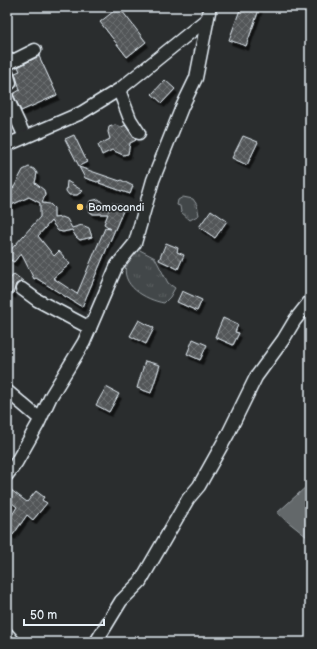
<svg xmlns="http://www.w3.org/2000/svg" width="317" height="649" font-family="'Balsamiq Sans',sans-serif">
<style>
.grass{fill:url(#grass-tufts);stroke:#959ca0}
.water{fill:#63686b;stroke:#989fa3}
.building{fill:url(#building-cross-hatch);stroke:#e8f1f8;filter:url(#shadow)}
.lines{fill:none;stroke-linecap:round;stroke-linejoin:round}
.minor-casing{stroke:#e8f1f8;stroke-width:15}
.minor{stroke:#2a2d2e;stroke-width:12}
.poi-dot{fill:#ffd166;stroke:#2a2d2e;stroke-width:1.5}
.labels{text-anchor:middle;stroke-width:3.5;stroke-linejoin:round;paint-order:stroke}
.poi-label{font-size:11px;fill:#e8f1f8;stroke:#2a2d2e;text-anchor:start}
</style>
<defs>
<pattern id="grass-tufts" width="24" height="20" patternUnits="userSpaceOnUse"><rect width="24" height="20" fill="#424648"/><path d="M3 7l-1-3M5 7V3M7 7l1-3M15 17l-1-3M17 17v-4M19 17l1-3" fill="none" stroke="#5d6163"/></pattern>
<pattern id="building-cross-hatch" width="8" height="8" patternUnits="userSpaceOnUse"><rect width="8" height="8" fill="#535759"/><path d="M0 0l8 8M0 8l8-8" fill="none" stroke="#6c7072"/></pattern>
<filter id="shadow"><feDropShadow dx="2.5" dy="4.5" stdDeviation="0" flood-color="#0009"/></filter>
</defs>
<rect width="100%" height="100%" fill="#2a2d2e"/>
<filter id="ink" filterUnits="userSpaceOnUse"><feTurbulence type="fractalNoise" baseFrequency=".025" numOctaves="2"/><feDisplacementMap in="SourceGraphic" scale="8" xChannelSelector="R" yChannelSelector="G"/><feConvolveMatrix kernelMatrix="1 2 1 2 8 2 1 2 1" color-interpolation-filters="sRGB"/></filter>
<g filter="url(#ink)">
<g class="grass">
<path d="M183,197L193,199L197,205L199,215L190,220L181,212L180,206L177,205L178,200Z"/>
<path d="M136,248L155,258L168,283L175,288L170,297L164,303C146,300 118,285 127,262C129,257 133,253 136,248Z"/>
</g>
<path class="water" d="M308,426L310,429V544L307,537L277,513L308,485Z"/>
<g class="building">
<path d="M119,7L146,42L127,57L100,22Z"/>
<path d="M241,7H260L246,46L229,40Z"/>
<path d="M39,56L57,95L21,111L13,94L20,90L15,73L20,71L18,67Z"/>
<path d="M165,80L175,89L162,103L152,94Z"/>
<path d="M115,125L122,127L125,125L136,140L130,143L128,154L123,155L112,150L102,155L98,145L110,139L108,132L109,127Z"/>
<path d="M74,135L87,162L79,166L65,139Z"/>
<path d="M243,136L258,142L247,165L232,158Z"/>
<path d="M29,167L34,169L37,173L35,183L44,190L45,195L42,203L50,204L54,208V218L62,217L67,219L72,228L82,225L89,228L92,237L80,240L76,237L72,230L63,232L58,231L51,221L38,236L54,256L59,251L70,264L53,278L77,294L105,228L111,229L104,224L108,214H93L90,212L88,207L90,201L99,199L109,211L112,203L125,206L82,307L36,278L34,279L21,253L14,262L7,258V254L40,217V203L29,197L7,207V174L13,189L23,170Z"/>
<path d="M79,167L120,181L121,180L133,186L130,194L99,183L101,180L97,182L85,178Z"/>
<path d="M67,181L83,191L77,195H69L66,191Z"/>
<path d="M211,210L227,221L215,238L199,227Z"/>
<path d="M166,243L178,248L177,252L184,255L178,269L159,260Z"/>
<path d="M14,274L23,281L16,284L13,294L7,290V283Z"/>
<path d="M182,291L202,300L197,311L177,302Z"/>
<path d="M223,318L238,325L235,332L239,333L233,345L215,337Z"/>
<path d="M139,320L154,328L146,344L130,336Z"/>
<path d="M193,339L207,345L200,360L187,354Z"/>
<path d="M145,361L160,365L151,393L137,388Z"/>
<path d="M106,387L119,394L109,412L96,405Z"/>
<path d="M7,487L27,502L36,491L44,497L42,500L47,503L33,520L27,515L13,535L7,531V523L17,507L7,499Z"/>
</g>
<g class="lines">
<defs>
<g id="minor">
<path d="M7,64L35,50"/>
<path d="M7,73L10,83L7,85"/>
<path d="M119,90L130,119L139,133"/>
<path d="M7,98L25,137"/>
<path d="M7,145L81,113L120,89L207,19"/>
<path d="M22,289L37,300L90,328"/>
<path d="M7,391L40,419"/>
<path d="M7,475L16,463L38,424L51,396L84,342L117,265L135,243L153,180L182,107L196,78L210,7"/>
<path d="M7,634L14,642"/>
<path d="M96,642L121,601L140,582L188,499L199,486L228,434L256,377L283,340L295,320L310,301"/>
</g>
</defs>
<use href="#minor" class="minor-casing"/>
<use href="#minor" class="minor"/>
</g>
</g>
<circle class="poi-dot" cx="80" cy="207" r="4"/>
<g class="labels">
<g class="poi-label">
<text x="88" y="211">Bomocandi</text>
</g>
</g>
<rect width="317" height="649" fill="none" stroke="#2a2d2e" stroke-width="24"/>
<rect x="12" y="12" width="293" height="625" fill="none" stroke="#e8f1f8" stroke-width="1.5" filter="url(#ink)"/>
<path d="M24 619v6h80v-6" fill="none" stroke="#e8f1f8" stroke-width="2"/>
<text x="30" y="619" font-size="12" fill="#e8f1f8" stroke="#2a2d2e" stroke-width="3" paint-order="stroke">50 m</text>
</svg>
